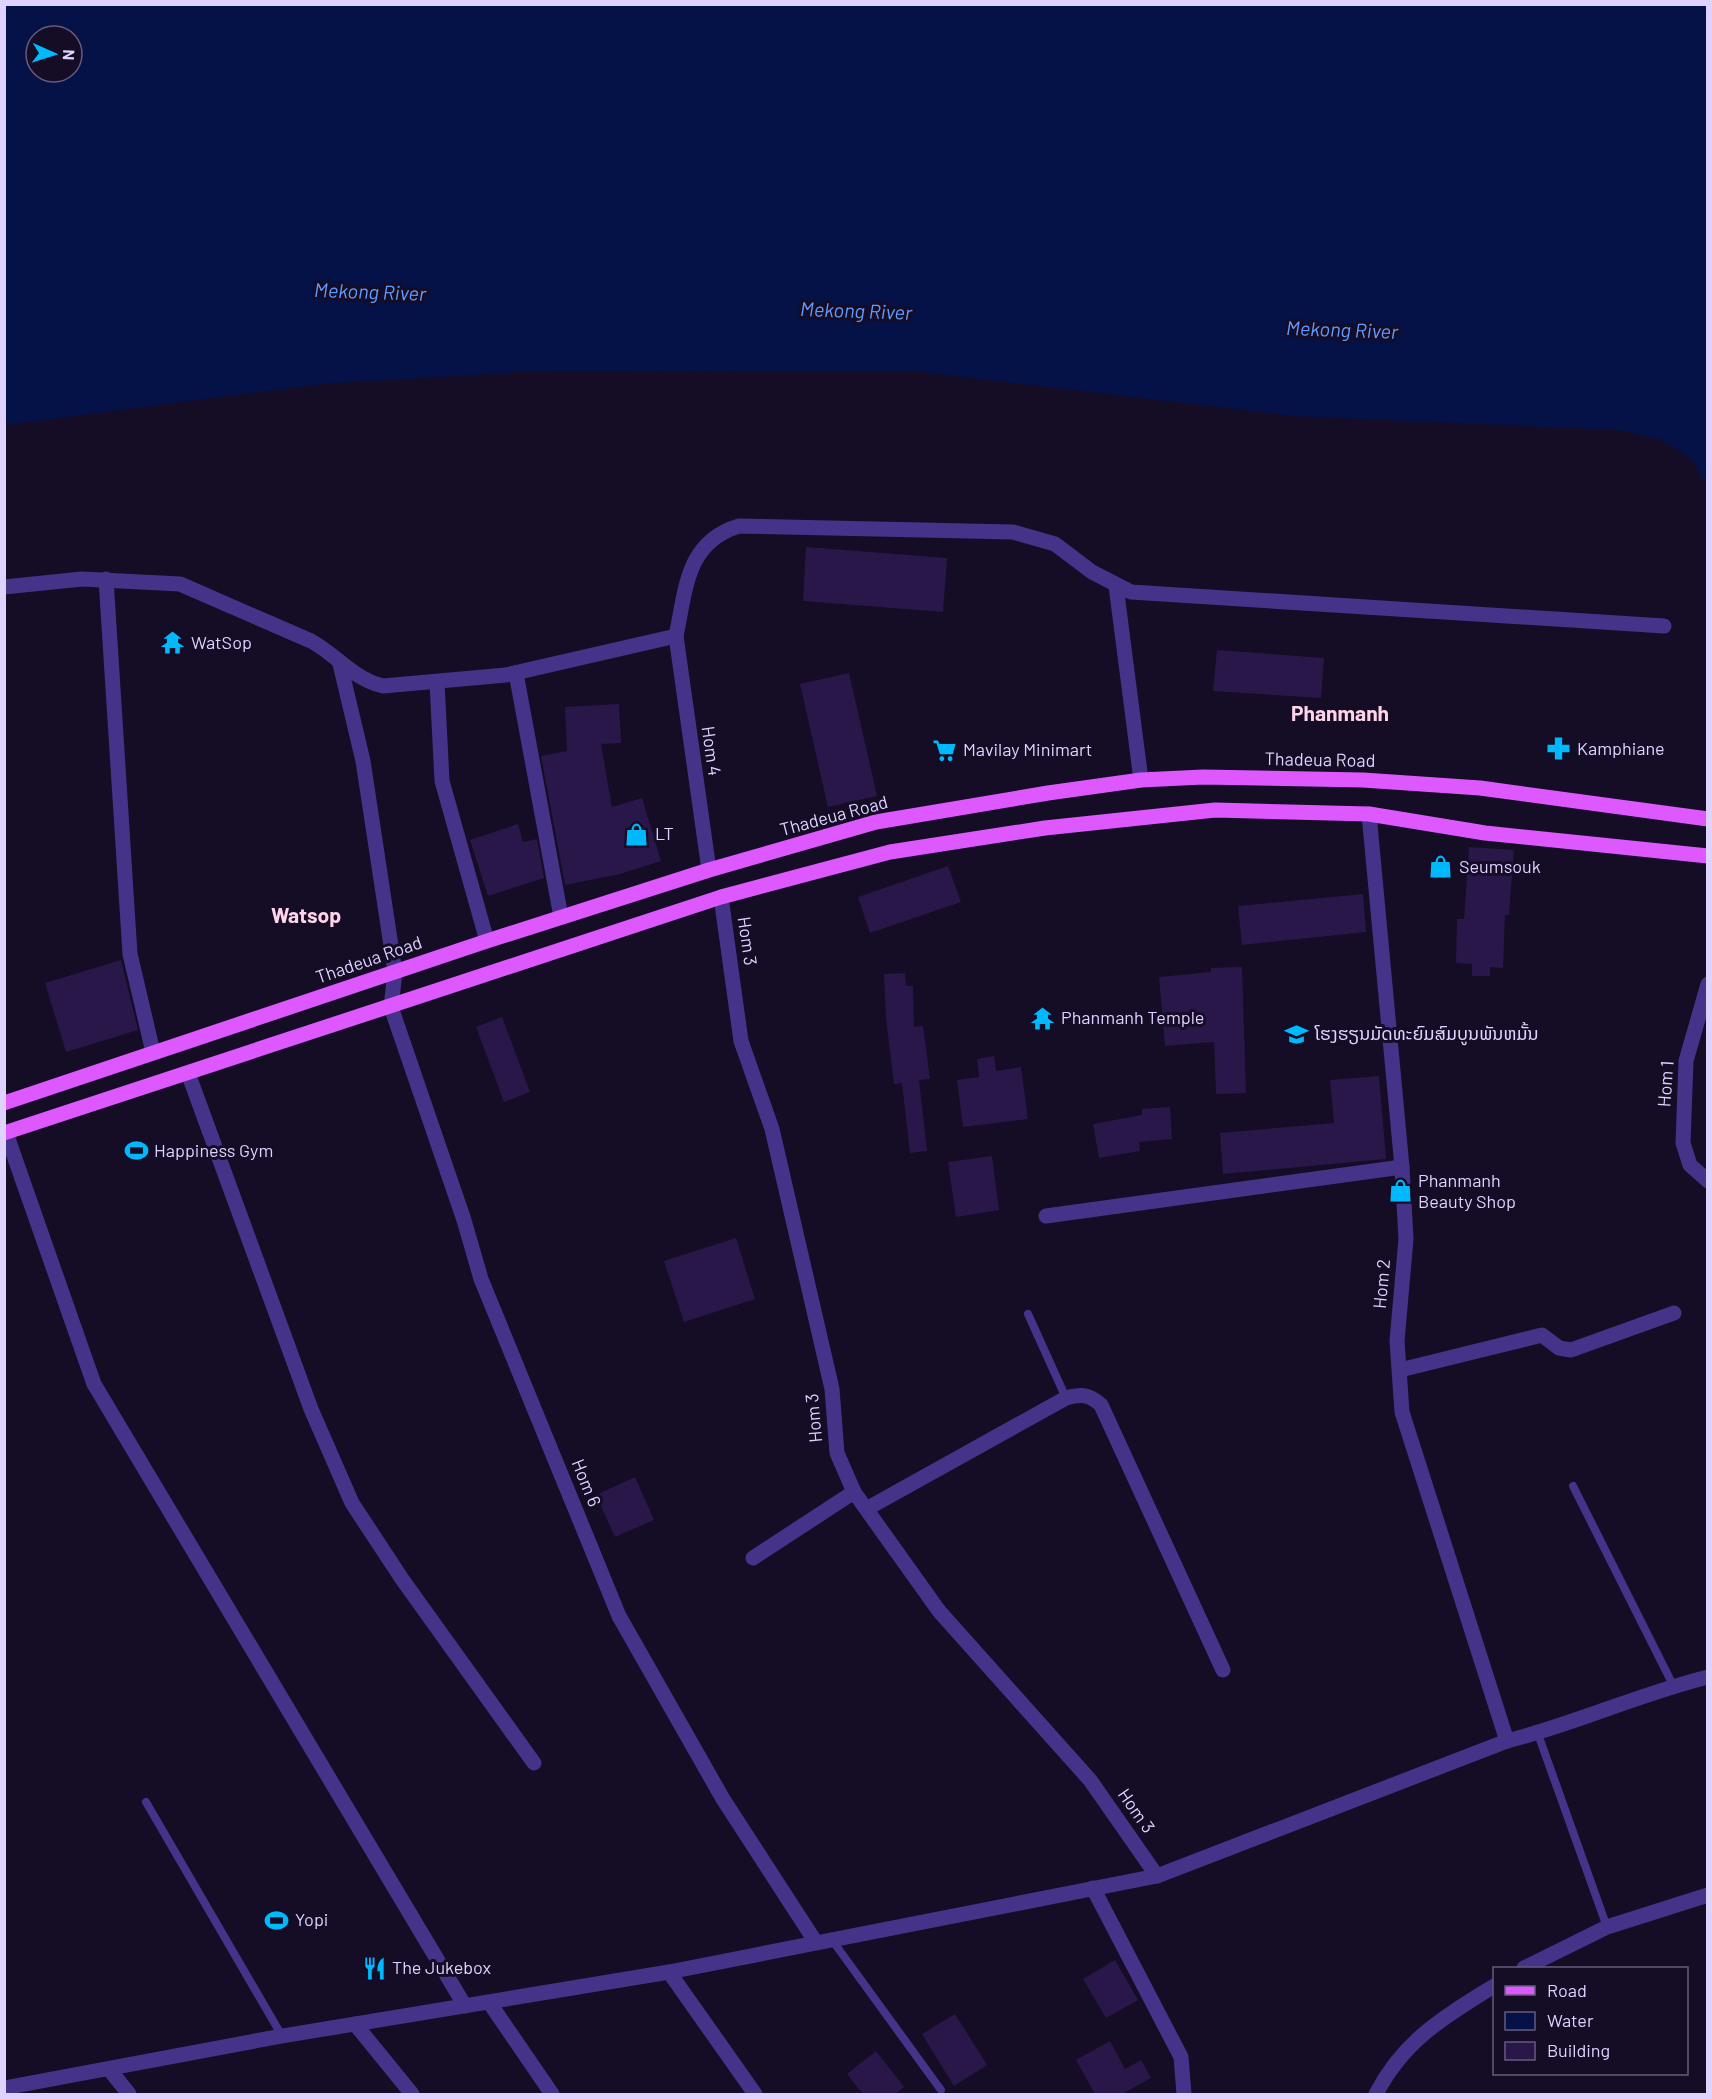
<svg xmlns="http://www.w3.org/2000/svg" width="1712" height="2099" font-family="Barlow,'Noto Sans Lao',sans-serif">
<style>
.water{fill:#051247;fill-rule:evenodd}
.building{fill:#291749}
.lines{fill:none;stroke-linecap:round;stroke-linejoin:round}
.service{stroke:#45338a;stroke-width:8}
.minor{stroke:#45338a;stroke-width:15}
.primary{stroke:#dd59ff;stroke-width:15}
.labels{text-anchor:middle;stroke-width:6;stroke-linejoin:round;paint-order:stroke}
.poi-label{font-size:18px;fill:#dfd2ff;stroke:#150c26;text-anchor:start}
.street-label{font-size:18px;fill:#dfd2ff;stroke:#150c26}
.water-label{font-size:20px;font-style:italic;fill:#609bff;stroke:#150c26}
.quarter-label{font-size:21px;font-weight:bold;fill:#ffd4e8;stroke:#150c26}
</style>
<rect width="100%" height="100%" fill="#150c26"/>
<path class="water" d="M4,5H1707V487L1692,459L1660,439L1617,430L1293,416L920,372L539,371L322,384L5,425ZM36,36H72V72H36Z"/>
<g class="building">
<path d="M806,547L947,558L943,612L803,601Z"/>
<path d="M1217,650L1324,658L1321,698L1213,691Z"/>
<path d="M849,673L877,796L828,807L800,684Z"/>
<path d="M619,704L621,743L601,744L612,807L642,798L661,861L620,874L565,885L541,756L567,751L565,707Z"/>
<path d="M518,824L523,842L537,839L544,878L488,896L470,840Z"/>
<path d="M1469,847L1514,850L1509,915H1505L1503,968L1490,967V976H1472V964L1456,963L1457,919H1464Z"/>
<path d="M948,866L961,902L870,933L858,897Z"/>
<path d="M1363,894L1366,932L1242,945L1238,906Z"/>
<path d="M121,960L138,1030L66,1052L45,983Z"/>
<path d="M1242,967L1246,1093L1216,1094L1214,1042L1165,1046L1159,977L1211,972V968Z"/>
<path d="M905,973L906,986H913L914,1027L923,1026L930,1079L919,1080L927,1151L910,1153L902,1083L894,1084L886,1018L884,974Z"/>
<path d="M502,1017L530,1092L504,1102L476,1027Z"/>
<path d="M994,1056L996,1071L1021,1067L1028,1119L963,1127L957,1080L979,1077L977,1059Z"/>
<path d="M1379,1076L1386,1159L1223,1174L1220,1133L1334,1123L1330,1080Z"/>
<path d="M1170,1107L1172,1139L1139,1142L1140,1151L1099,1158L1093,1124L1142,1115V1109Z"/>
<path d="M992,1156L999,1210L956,1217L948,1162Z"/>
<path d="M736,1238L755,1299L684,1322L664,1261Z"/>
<path d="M635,1477L654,1520L615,1537L596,1495Z"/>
<path d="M1115,1960L1138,2000L1106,2018L1083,1979Z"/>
<path d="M955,2014L987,2065L954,2086L922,2034Z"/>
<path d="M1110,2041L1125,2069L1141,2060L1151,2078L1122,2094H1095L1076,2060Z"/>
<path d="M876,2051L904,2087L895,2094H863L847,2074Z"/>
</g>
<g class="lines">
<g class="service">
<path d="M1028,1314L1066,1398"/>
<path d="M1573,1486L1673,1685"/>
<path d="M1538,1734L1607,1927"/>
<path d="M146,1802L282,2036"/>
<path d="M832,1940L941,2090"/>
</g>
<g class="minor">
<path d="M106,579L130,954L153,1052"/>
<path d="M1116,586L1141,780"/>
<path d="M4,587L82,579L180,584L311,641C337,655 353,679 383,686L506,675L676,636C686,589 686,542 739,526L1013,532L1055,544L1092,572L1131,592L1664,626"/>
<path d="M676,636L709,870"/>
<path d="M340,664L363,761L395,972L391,1007L464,1220L481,1279L619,1616L723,1799L815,1941"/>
<path d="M516,673L561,917"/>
<path d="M437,682L442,781L487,941"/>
<path d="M1369,814L1402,1167L1406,1239L1397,1341L1402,1412L1507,1741"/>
<path d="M721,897L741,1041L772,1129L832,1389L837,1453L854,1492L939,1611L1090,1780L1157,1876"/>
<path d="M1708,984L1686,1061L1683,1143L1690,1165L1708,1181"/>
<path d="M188,1073L311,1409L352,1503L402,1579L534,1763"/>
<path d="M6,1133L94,1384L465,2006"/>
<path d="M1046,1216L1402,1167"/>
<path d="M1400,1370L1542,1335L1559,1348L1571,1350L1674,1313"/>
<path d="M868,1508L1066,1398C1081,1394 1089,1394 1101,1405L1223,1670"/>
<path d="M753,1558L854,1492"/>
<path d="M1093,1888L1181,2057L1184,2094"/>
<path d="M1524,1968L1607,1927L1708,1895"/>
<path d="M669,1972L755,2094"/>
<path d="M489,2002L552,2094"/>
<path d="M355,2024L412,2094"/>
<path d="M109,2069L129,2094"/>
<path d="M4,2088L282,2036L669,1972L1157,1876L1507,1741C1575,1724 1639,1694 1708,1677"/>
<path d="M1376,2094C1404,2040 1444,2017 1494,1986"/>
</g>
<g class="primary">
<path d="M4,1103L487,941L709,870L876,822L1048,793L1141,780L1203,777L1363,780L1480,788L1708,819"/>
<path d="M4,1133L721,897L890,852L1045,828L1215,810L1369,814L1485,833L1708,856"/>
</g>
</g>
<defs>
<symbol id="temple-bare" viewBox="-9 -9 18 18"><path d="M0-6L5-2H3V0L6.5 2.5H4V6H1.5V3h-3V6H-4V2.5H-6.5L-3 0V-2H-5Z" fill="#00b9fd" stroke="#150c26" stroke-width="2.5" paint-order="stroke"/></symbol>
<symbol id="pharmacy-bare" viewBox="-9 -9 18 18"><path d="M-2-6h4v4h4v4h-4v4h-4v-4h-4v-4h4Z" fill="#00b9fd" stroke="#150c26" stroke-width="2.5" paint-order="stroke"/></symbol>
<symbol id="supermarket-bare" viewBox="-9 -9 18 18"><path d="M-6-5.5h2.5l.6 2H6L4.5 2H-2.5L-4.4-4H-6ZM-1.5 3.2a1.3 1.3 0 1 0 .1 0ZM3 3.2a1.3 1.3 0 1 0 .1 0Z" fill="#00b9fd" stroke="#150c26" stroke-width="2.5" paint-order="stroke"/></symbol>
<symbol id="shop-bare" viewBox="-9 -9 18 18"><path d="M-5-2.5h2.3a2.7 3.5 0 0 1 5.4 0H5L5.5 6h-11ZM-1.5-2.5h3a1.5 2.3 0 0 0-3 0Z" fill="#00b9fd" stroke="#150c26" stroke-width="2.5" paint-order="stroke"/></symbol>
<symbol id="school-bare" viewBox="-9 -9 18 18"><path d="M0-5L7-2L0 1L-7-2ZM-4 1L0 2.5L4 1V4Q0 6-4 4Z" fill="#00b9fd" stroke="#150c26" stroke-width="2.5" paint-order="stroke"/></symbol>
<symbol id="stadium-bare" viewBox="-9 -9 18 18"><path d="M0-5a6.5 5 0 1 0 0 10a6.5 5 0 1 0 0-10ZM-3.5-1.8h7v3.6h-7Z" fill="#00b9fd" stroke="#150c26" stroke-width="2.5" paint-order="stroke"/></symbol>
<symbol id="restaurant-bare" viewBox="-9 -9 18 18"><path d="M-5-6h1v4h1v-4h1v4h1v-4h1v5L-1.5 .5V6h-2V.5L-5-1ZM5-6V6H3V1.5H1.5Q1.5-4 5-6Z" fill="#00b9fd" stroke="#150c26" stroke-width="2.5" paint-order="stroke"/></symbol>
</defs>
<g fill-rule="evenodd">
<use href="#temple-bare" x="156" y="626" width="33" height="33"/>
<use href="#pharmacy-bare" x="1542" y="732" width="33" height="33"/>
<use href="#supermarket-bare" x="928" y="734" width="33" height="33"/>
<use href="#shop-bare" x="620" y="818" width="33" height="33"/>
<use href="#shop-bare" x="1424" y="850" width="33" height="33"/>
<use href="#temple-bare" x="1026" y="1002" width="33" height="33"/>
<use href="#school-bare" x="1280" y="1018" width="33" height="33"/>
<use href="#stadium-bare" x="120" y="1134" width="33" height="33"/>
<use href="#shop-bare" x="1384" y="1174" width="33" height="33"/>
<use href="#stadium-bare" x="260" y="1904" width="33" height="33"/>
<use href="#restaurant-bare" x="358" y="1952" width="33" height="33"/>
</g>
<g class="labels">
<g class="poi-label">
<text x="191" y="649">WatSop</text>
<text x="1577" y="755">Kamphiane</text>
<text x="963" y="756">Mavilay Minimart</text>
<text x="655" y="840">LT</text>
<text x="1459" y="873">Seumsouk</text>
<text x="1061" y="1024">Phanmanh Temple</text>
<text x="1315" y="1040">ໂຮງຮຽນມັດທະຍົມສົມບູນພັນຫມັ້ນ</text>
<text x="154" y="1157">Happiness Gym</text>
<text x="1418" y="1187">Phanmanh<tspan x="1418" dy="21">Beauty Shop</tspan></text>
<text x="295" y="1926">Yopi</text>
<text x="392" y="1974">The Jukebox</text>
</g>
<g class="street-label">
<text transform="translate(711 751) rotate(82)" y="6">Hom 4</text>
<text transform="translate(1320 760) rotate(1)" y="6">Thadeua Road</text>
<text transform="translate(834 816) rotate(-15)" y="6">Thadeua Road</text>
<text transform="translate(747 941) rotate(82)" y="6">Hom 3</text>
<text transform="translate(369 960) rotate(-19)" y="6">Thadeua Road</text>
<text transform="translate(1666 1084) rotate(-86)" y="6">Hom 1</text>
<text transform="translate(1382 1284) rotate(-85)" y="6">Hom 2</text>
<text transform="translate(814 1418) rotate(-95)" y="6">Hom 3</text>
<text transform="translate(586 1483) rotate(68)" y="6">Hom 6</text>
<text transform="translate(1136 1811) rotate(55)" y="6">Hom 3</text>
</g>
<g class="water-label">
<text transform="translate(370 292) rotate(2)" y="7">Mekong River</text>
<text transform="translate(856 311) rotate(2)" y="7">Mekong River</text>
<text transform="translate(1342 330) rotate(2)" y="7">Mekong River</text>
</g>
<g class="quarter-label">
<text x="1340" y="721">Phanmanh</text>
<text x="306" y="923">Watsop</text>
</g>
</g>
<rect width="1712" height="2099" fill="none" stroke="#dfd2ff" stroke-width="12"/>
<rect x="1493" y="1967" width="195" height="108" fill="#150c26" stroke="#665b7d" stroke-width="1.5"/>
<rect x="1505" y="1986" width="30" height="9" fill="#dd59ff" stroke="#665b7d" stroke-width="1.5"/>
<text x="1547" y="1997" font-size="18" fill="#dfd2ff">Road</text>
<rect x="1505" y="2012" width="30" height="18" fill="#051247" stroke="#665b7d" stroke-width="1.5"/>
<text x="1547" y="2027" font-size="18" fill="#dfd2ff">Water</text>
<rect x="1505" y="2042" width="30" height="18" fill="#291749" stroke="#665b7d" stroke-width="1.5"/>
<text x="1547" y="2057" font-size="18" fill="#dfd2ff">Building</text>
<g transform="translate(54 54) rotate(93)"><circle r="28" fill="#150c26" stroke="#665b7d" stroke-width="1.5"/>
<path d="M0-4.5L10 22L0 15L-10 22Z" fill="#00b9fd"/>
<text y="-9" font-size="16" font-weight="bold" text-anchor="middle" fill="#dfd2ff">N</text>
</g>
</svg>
